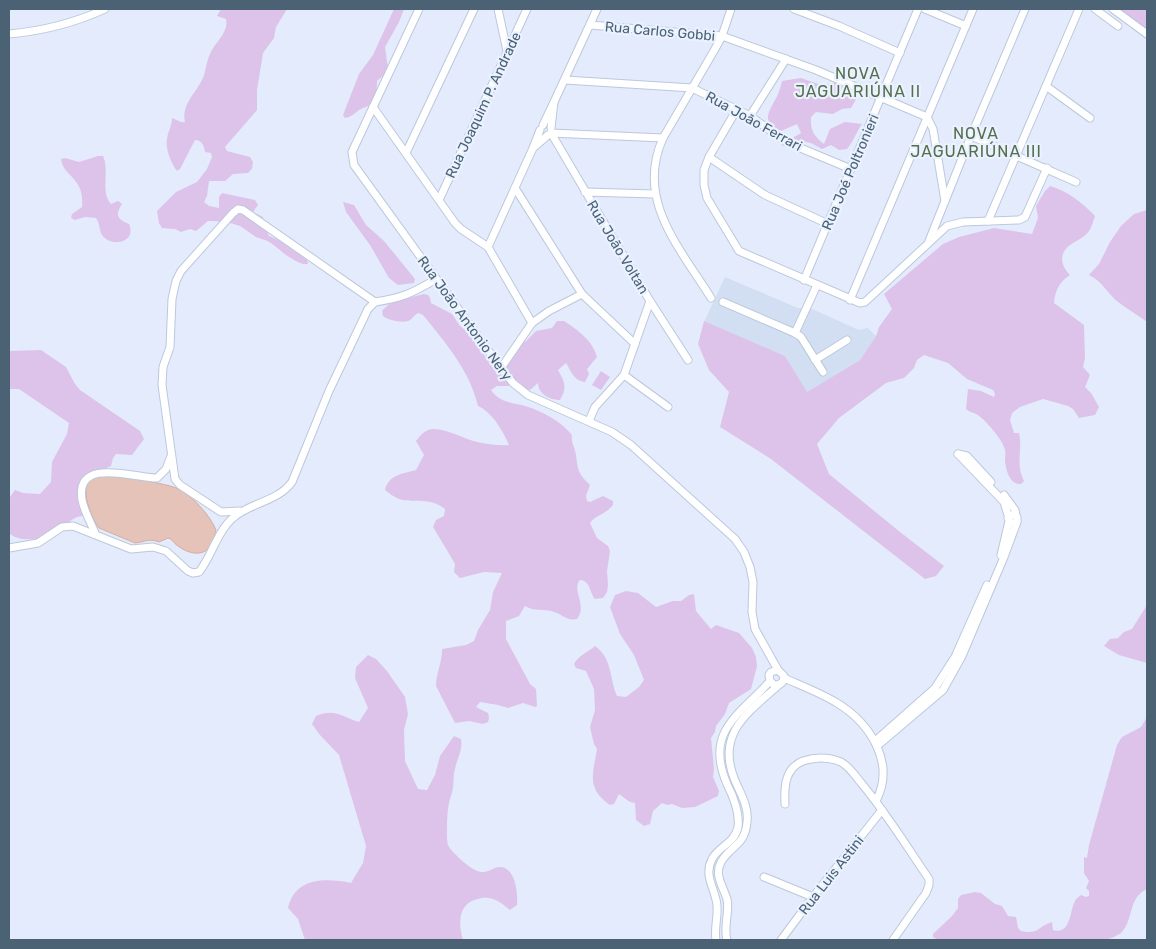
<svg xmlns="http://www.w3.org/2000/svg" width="1156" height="949" font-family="Rubik,sans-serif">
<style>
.residential{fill:#d2dff3}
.green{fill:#ddc3e9}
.water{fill:#e5c3b9;stroke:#d7ac9f}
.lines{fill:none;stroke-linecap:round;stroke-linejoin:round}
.minor-casing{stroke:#bbc9db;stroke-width:9}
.minor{stroke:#fff;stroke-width:7}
.labels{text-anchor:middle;stroke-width:4.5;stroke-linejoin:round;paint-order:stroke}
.street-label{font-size:14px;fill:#4a6274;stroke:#eaf1ff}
.quarter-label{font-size:16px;letter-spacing:1px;fill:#556f4c;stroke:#eaf1ff}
</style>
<rect width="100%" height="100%" fill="#e4ebfc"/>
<path class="residential" d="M725,277L798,308L812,309L859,330L868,328L876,336L860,360L806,393L785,356L704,322Z"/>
<g class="green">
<path d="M221,9H287L276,27L274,38L263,53L257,90V110L225,147L227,151L250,157L253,162L252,169L248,173L233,174L225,181H209L207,196L204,202L209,206L219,208V197L222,193L255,200L258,205L253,212L263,217L264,225L269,236C283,241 296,250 307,260L308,264C297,266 279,249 271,243C267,240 261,239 256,237C251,234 245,229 240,226C230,222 219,221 208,221L196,231L190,229L181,232L175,229L162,228L159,223L157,211L176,192L197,182L207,169L212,157L211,153L205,152C204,146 202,140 195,140L180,169L177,171C171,163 165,148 167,139C168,131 172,126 172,118L181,122H185C181,105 195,94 202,80C206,72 206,62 210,54C215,42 229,33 226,19L217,16Z"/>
<path d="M394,9H404L399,22L385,47L388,68L385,74L377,81C377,88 376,100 370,105C367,107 362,108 359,110C354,114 351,117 345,118L343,115L359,74L373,55Z"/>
<path d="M1119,9H1147V29Z"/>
<path d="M801,78L821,85L838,82L848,87L849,94H859L851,108L842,109L833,114L816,112L811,117C810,130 814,136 824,144L830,129L845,122L862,124C856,133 853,142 847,149L839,150L831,145L822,149L811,143L791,139L801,133L797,124L781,131C758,121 771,110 778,94C780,90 781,85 782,81Z"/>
<path d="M98,156H103C110,171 100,191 111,204L118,201L122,204C115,215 117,219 129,224C136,239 119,247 106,239C98,234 101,224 96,218L85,217L75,220L71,218L72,214L82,207C85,177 63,177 61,159L65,158L79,162Z"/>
<path d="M1050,186C1066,190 1084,204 1095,216C1093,221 1092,227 1089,231C1084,238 1077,240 1070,245C1058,254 1061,266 1070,275C1059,282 1055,291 1054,303L1084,325L1085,358L1083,367L1090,375L1085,387L1091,393L1099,407L1095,415L1079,418L1073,409L1068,406L1043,399L1020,407L1012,413L1010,420L1014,433H1019C1023,451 1015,463 1024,481L1021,484C1010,485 1006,471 1005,461C1005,457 1006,454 1005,450C1003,440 985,419 976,414C972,412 969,412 966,409L968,389L981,391L994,397L995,394L993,390L967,379L948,363L924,355L917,360L914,368L904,378L886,383L839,418L817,444L829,474L900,532L944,566L936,576L925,579L771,459L720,427L729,392L709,370L698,344L704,321L785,356L807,392L860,360L876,336L879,327L892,309L884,294L943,244L959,237L994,228L1032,234L1038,218L1036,206L1045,191Z"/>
<path d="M343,202L354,205L366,225L384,241L415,279L414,283L398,285L389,278L370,245L346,212Z"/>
<path d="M1147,210V322C1138,315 1127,309 1118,302C1107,293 1102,281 1089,275L1099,264L1110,242L1121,226L1134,214Z"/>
<path d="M424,294L428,295L430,298L431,303L452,314L460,326L469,333L496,372C508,367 515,353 522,342H525L536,331L552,328L557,321H564C578,330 593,341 597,357L587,369L589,374L585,382C574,381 571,371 566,363L558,370C564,381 568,387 560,400C550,400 538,394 538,383L530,390L518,386H497L491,390C500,403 511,402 525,406C542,411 561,421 572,435C571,443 575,448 576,455C578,471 578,473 590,485L586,496L587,501L590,502L603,496L613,501V505C606,514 596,515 590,523L597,538L608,546L610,551L607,571L608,585L607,592L603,598L595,599C589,592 591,581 580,580C571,589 588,606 577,619C566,621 564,615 554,612C544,608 534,612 525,606L519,616L506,621V639L530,684L536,689L537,706L535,707L523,703L508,708L498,705L480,702L476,707L488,713L489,718L488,722L483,724L469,721L455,723L436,686C436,673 442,664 442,649L466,645L474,641L478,630L490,610L493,592L502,573L484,572L460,578L454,572L455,564L451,557L433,527L436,520L444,516L445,509C428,496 417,504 399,499C394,497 389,493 385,490C389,474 403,474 416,470L424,455L416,441C419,437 423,432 428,430C440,425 464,439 477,442C487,444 499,446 509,445C503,431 492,412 478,406C470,371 445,342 423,315L418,313C414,315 412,320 408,321C401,323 388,320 383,316L382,311C384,309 386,307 388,305C390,303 420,295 424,294Z"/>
<path d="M41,350L66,367L75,384L80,390L140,431L144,439L132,455L116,454L113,458L111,466L95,473L102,518C93,517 83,514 75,518C70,520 67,525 63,528C49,538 22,545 9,533V502L10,497L15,490L23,493L40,494L51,482L52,462L67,434L69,423L19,389H9V351Z"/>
<path d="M601,371L610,377L601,390L592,385Z"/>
<path d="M626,591L638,593L656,607L673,601H681L689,595L694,594L696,611L711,629L716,625L739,633L752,648L756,657L757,666L751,689L729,703L725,714L716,726L715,732L711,738L714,768L713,777L719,791L718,796L695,807L682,808L672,804L667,805L662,803L653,811L650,824L644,826L636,820L635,803L630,802L619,794L614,804L610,805C586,788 593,774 597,749L594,744L590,727L595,710L594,689L586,671L576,668L574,664C578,656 588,652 595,646C613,659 609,678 617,696L626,697L639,687L644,680L634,655L620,634L610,607L615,595Z"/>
<path d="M1147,605V663L1119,655L1104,646L1110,639L1118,638L1124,632L1132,629Z"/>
<path d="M368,655L376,659L387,671L405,697L408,714L404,730L405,761L418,789L427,790L435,775L440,756L454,736L461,739C463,751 457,758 455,769C453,775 454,782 453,788C452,793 450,798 449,803C447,810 446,840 448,845C452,853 472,871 481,872C488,873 494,867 500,867C516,867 518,895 517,905L510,910C505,906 499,901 493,899C488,897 483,897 478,899C458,903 458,923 463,940H305L298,919L288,908C295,877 326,878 351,883L363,863L366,846L339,755L320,735L312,724L316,716C335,708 342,717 359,722L368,708L355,678L356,667Z"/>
<path d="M1147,717V889C1128,897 1134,920 1121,933C1117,936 1111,938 1106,940H938L933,937V934L952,916L958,908V899L961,895L975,892L981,893L995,904L1002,906L1008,916L1016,917L1018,928L1021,931C1039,935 1038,926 1052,922L1053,930C1071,936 1070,909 1075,901C1076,898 1079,897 1081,895L1086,897L1089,896V891L1086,888L1089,881L1084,873V857L1087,858L1089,845L1117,745L1122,737L1141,727Z"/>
</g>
<path class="water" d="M99,474C118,474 135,478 153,482C160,484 169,485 176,488C191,494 210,515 216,530C214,536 213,544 208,549C197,559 178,549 171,539L168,538L159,542C149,538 145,542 135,543L99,528C92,519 83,496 87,485C89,479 93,477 99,474Z"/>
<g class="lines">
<defs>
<g id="minor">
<path d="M419,9L352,152L354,165L501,368L513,383L528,395L612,432L631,445L735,539L744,552L750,567L753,582L752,612L755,629L778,670L784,676C784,682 781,685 774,685L770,681L769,675L771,672L778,670"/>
<path d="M498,9L507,51"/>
<path d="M794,9L839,26L900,53"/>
<path d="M925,9L966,26"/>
<path d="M1095,9L1118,26"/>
<path d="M1113,9L1147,34"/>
<path d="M590,25L722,36L816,70L927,117L933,129L945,201"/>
<path d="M9,34C43,31 74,23 105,9"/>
<path d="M565,80L692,88L750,116L786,142L851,169"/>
<path d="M1046,86L1090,118"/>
<path d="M554,102L597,9"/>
<path d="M373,107L455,223L461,229L488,247L532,323"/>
<path d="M737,109L709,157L704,170V185L707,198L739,251L860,303L865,302L947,226L963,222L1019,220L1025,217L1047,168"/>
<path d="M750,116L786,59"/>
<path d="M543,125L554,102L551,128"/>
<path d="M540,130L533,148L548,135"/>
<path d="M551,133L650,301L688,360"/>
<path d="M551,133L663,138"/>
<path d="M971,136L1076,182"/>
<path d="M406,153L474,9"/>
<path d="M709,157L765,195L828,224"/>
<path d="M515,188L582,294L635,344"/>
<path d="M585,192L655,194"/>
<path d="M439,200L527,9"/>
<path d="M988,221L1079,9"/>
<path d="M929,241L971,136L1025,9"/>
<path d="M488,247L533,148"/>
<path d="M804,280L918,9"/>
<path d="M817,285L795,333L801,337L823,372"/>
<path d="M711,298C680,248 635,200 663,138L715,49L722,36L731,9"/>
<path d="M850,300L973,9"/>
<path d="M723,302L795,333"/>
<path d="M815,360L847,340"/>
<path d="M501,368L532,323L549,311L582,294"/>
<path d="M624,375L668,407"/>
<path d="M589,421L595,407L624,375L650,301"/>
<path d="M958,454L1004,502L1010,522L1014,524L1017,521V517L1015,515H1010L1008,518"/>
<path d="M958,454L967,456L991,482"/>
<path d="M1004,495L1015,510L1016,516"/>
<path d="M240,511L221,512L180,485L175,479L162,385L163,367L170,347L172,299L176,281L181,271L233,213L238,209L243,210L375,302"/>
<path d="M95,533C91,523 84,511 82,500C75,456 135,478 157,478L166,469L171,456"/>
<path d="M9,548L38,543L62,527L73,526L131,549L153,547L166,551L188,571L193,573L199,572C212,556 217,531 234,517C252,502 277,502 292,482L329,391L368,309L375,302C402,298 413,293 436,279"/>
<path d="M1001,555L1009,521"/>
<path d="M784,678C802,686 821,693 837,703C870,723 896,763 876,801"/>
<path d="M875,741L935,688L955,657L987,585"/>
<path d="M877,746L943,690L962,656L1004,557L1017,522"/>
<path d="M785,804C784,787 785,768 803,761C815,757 829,757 841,762C850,767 856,777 862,784C887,814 907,847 929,879V885L926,893L893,940"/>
<path d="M764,877L813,897"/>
<path d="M716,940C714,928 718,918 717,906C716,889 703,877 712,859C719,846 735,843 738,827C740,813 733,796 727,784C704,731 740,715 770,681"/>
<path d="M727,940C723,926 730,913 727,899C723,886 714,875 721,862C730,846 745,846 747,822C749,806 740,793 734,778C716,732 750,711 780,684"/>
<path d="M781,940L813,897L882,810"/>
</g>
</defs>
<use href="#minor" class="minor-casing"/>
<use href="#minor" class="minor"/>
</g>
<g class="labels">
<g class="street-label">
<text transform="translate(660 31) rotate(5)" y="5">Rua Carlos Gobbi</text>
<text transform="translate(483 105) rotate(-65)" y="5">Rua Joaquim P. Andrade</text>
<text transform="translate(754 121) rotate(29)" y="5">Rua João Ferrari</text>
<text transform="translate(850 172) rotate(-67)" y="5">Rua Joé Poltronieri</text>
<text transform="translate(618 247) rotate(59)" y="5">Rua João Voltan</text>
<text transform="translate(465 318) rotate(54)" y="5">Rua João Antonio Nery</text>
<text transform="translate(831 875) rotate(-52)" y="5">Rua Luis Astini</text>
</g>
<g class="quarter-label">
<text x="858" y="79">NOVA<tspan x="858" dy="18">JAGUARIÚNA II</tspan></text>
<text x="976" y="139">NOVA<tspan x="976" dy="18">JAGUARIÚNA III</tspan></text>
</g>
</g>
<rect width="1156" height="949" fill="none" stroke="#4a6274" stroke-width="20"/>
</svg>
